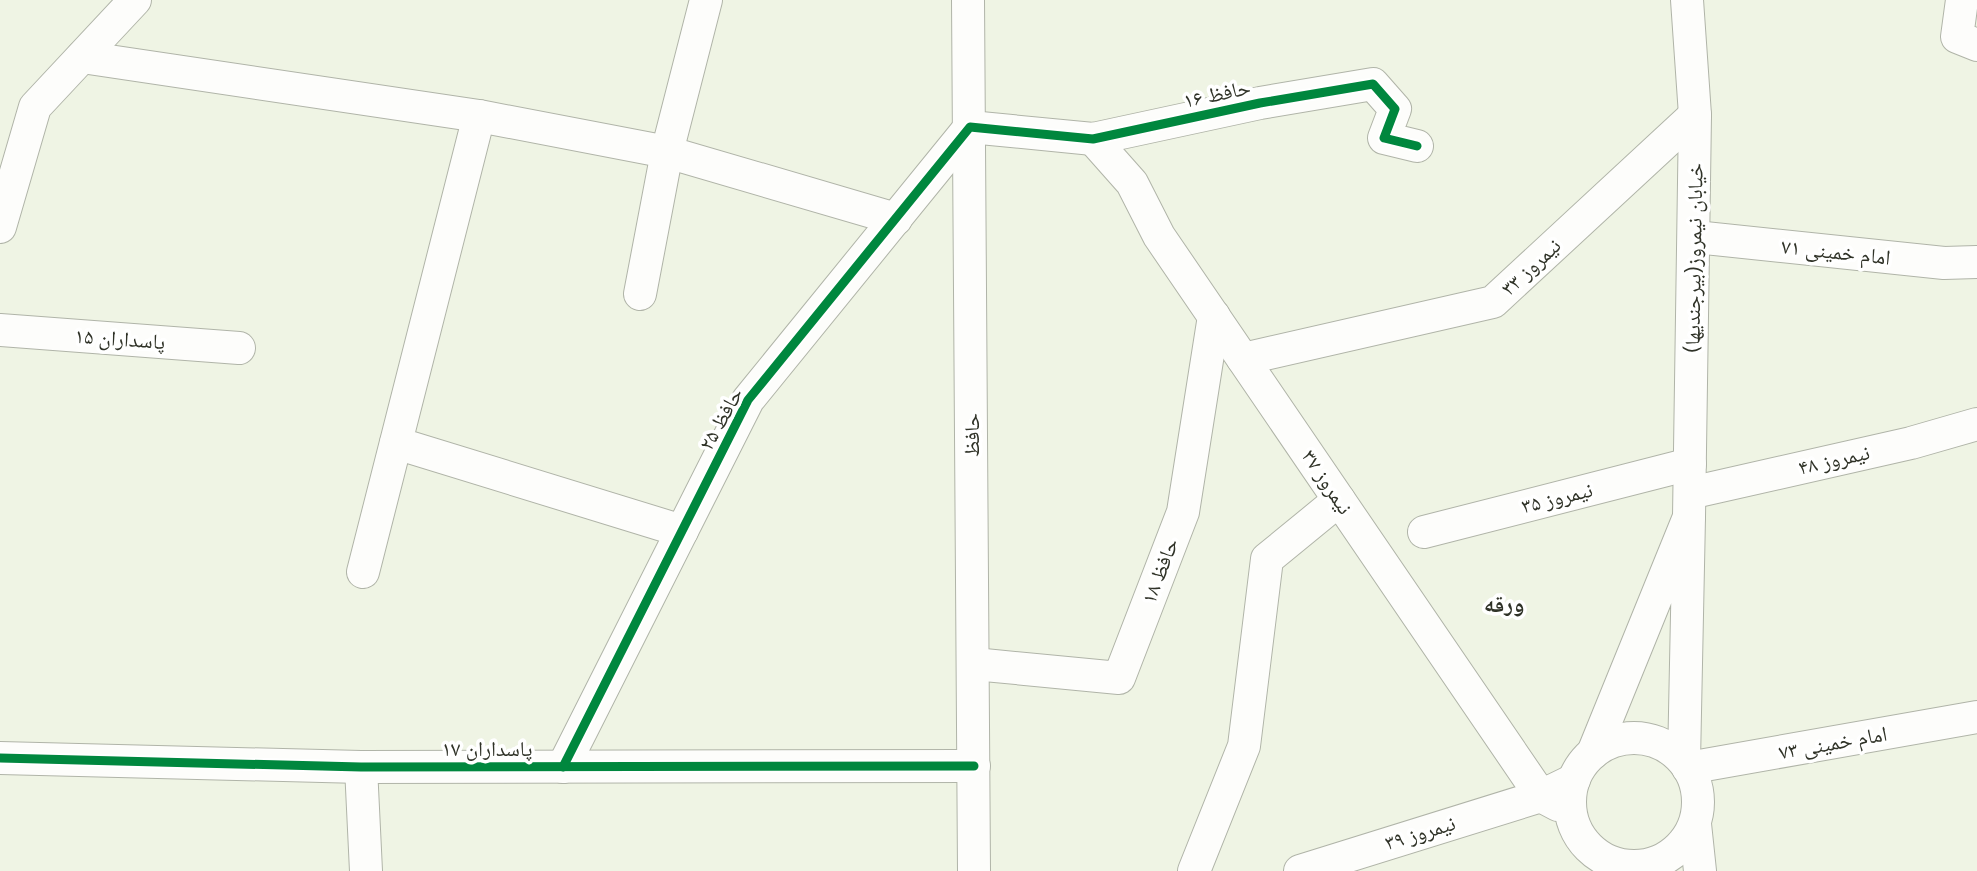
<svg xmlns="http://www.w3.org/2000/svg" width="1977" height="871" font-family="Figtree,'Noto Naskh Arabic',sans-serif">
<style>
.lines{fill:none;stroke-linecap:round;stroke-linejoin:round}
.minor-casing{stroke:#b0b4a8;stroke-width:34}
.minor{stroke:#fdfdfb;stroke-width:32}
.cycleway-casing{stroke:#fff;stroke-width:13}
.cycleway{stroke:#00873e;stroke-width:9}
.labels{text-anchor:middle;stroke-width:7;stroke-linejoin:round;paint-order:stroke}
.street-label{font-size:21px;fill:#2f3227;stroke:#fff}
.neighbourhood-label{font-size:23px;font-weight:bold;fill:#2f3227;stroke:#fff}
</style>
<rect width="100%" height="100%" fill="#eff4e4"/>
<g class="lines">
<defs>
<g id="minor">
<path d="M968,0L974,871"/>
<path d="M1687,0L1695,115L1689,517"/>
<path d="M1962,0L1957,37L1977,45"/>
<path d="M82,57L479,116L667,152L896,219"/>
<path d="M1093,139L1132,183L1159,236L1541,796L1574,780"/>
<path d="M0,227L35,107L135,0"/>
<path d="M1695,237L1944,263L1977,262"/>
<path d="M640,294L667,152L706,0"/>
<path d="M0,330L239,348"/>
<path d="M1243,359L1493,302L1695,115"/>
<path d="M396,443L682,531"/>
<path d="M1690,493L1911,443L1977,424"/>
<path d="M1424,532L1690,464"/>
<path d="M363,572L479,116"/>
<path d="M974,664L1119,678L1183,512L1214,316"/>
<circle cx="1634" cy="802" r="64"/>
<path d="M1593,753L1689,517L1684,761"/>
<path d="M0,758L361,767L974,766"/>
<path d="M361,767L366,871"/>
<path d="M563,767L748,400L970,127L1093,139L1260,103L1373,84L1395,109L1384,138L1417,146"/>
<path d="M1688,768L1977,717"/>
<path d="M1695,824L1700,871"/>
<path d="M1194,871L1244,746L1267,559L1339,500"/>
<path d="M1300,871L1541,796L1558,805"/>
</g>
</defs>
<use href="#minor" class="minor-casing"/>
<use href="#minor" class="minor"/>
<defs>
<g id="cycleway">
<path d="M0,758L361,767L974,766"/>
<path d="M563,767L748,400L970,127L1093,139L1260,103L1373,84L1395,109L1384,138L1417,146"/>
</g>
</defs>
<use href="#cycleway" class="cycleway-casing"/>
<use href="#cycleway" class="cycleway"/>
</g>
<g class="labels">
<g class="street-label">
<text transform="translate(1217 94) rotate(-12)" y="7">حافظ ۱۶</text>
<text transform="translate(1836 252) rotate(6)" y="7">امام خمینی ۷۱</text>
<text transform="translate(1694 258) rotate(-89)" y="7">خیابان نیمروز(بیرجندیها)</text>
<text transform="translate(1531 267) rotate(-43)" y="7">نیمروز ۳۳</text>
<text transform="translate(120 339) rotate(4)" y="7">پاسداران ۱۵</text>
<text transform="translate(721 419) rotate(-61)" y="7">حافظ ۲۵</text>
<text transform="translate(972 435) rotate(-90)" y="7">حافظ</text>
<text transform="translate(1834 460) rotate(-13)" y="7">نیمروز ۴۸</text>
<text transform="translate(1327 482) rotate(56)" y="7">نیمروز ۳۷</text>
<text transform="translate(1557 498) rotate(-14)" y="7">نیمروز ۳۵</text>
<text transform="translate(1160 571) rotate(-69)" y="7">حافظ ۱۸</text>
<text transform="translate(1833 743) rotate(-10)" y="7">امام خمینی ۷۳</text>
<text x="487" y="756">پاسداران ۱۷</text>
<text transform="translate(1420 833) rotate(-17)" y="7">نیمروز ۳۹</text>
</g>
<g class="neighbourhood-label">
<text x="1504" y="612">ورقه</text>
</g>
</g>
</svg>
